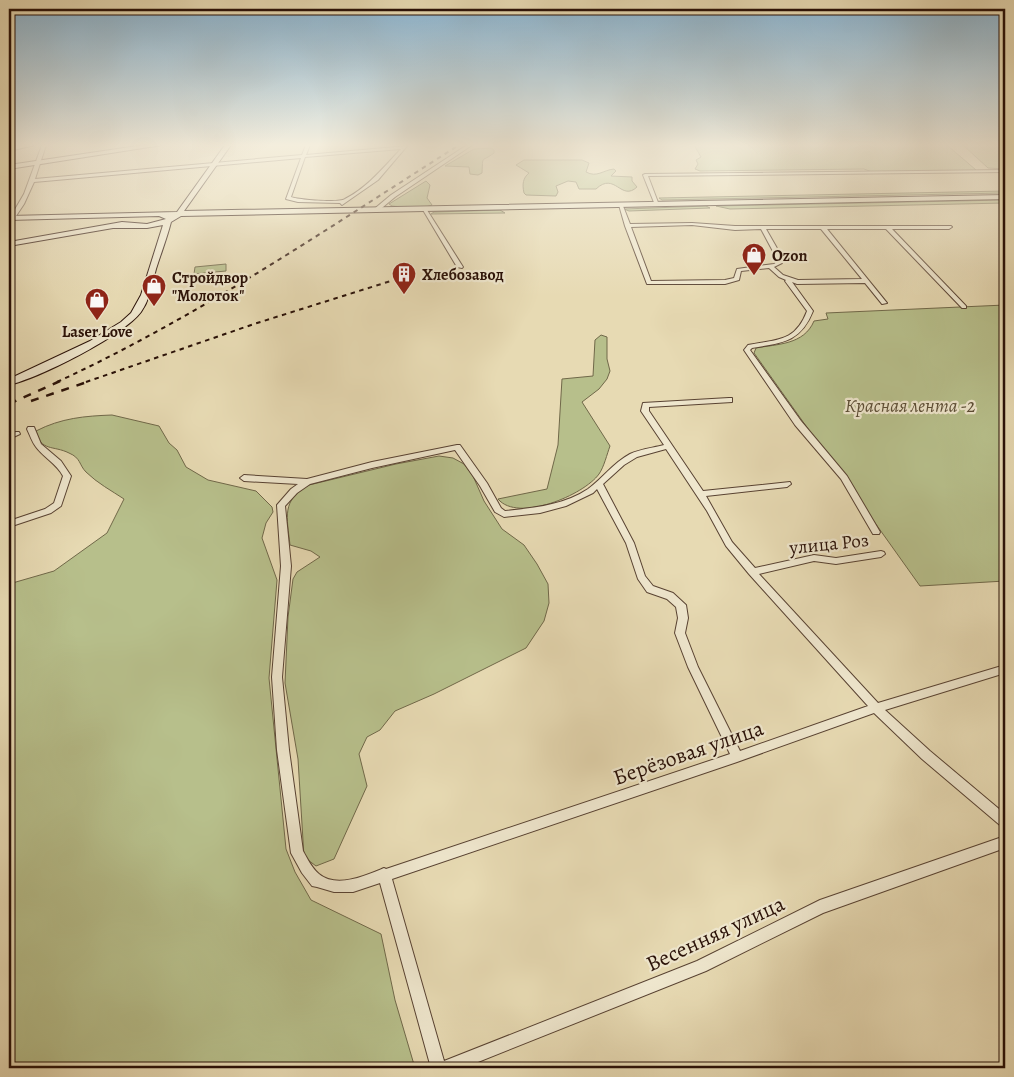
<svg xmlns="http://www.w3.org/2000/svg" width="1014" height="1077" font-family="Alegreya,serif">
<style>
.green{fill:#b7bf8b;stroke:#706849}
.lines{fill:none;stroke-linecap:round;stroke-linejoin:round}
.street-casing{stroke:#584232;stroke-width:2}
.secondary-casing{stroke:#291007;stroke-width:2}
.street{fill:#efe7ce;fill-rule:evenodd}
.secondary{fill:#efe7ce;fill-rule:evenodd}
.rail-far1{stroke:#291007;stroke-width:2;stroke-dasharray:4.5 4.5;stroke-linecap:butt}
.rail{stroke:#291007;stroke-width:2.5;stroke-dasharray:8 8;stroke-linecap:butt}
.labels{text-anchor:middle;stroke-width:4.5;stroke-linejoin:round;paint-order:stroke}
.far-poi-label{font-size:16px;font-weight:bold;fill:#291007;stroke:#efe7ce;text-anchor:start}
.park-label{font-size:19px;font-style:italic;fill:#5b4d35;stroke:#efe7ce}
.street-label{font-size:19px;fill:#291007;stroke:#efe7ce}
.near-street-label{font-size:22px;fill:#291007;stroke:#efe7ce}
</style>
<rect width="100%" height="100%" fill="#e7dab3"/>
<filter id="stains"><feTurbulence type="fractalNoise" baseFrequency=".004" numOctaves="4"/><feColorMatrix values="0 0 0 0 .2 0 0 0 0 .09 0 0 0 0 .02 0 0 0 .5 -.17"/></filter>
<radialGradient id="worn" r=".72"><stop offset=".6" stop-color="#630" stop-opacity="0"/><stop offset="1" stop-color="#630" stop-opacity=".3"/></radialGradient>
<g class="green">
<path d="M694,145H947L976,170L969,172H872L864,169L700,171L695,169L698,164L696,160L701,157Z"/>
<path d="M963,145H1005V169L988,168Z"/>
<path d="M491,148L494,150V153C481,163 483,154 482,173L478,175L470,174L469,167L445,166L474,149Z"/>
<path d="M524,160H582L589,163L586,172C597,178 603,170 614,169L616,171L611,176L632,177V181L637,187C621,202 615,171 596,189H579L576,182L568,181L556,186L558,192L556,196L526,195L524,193C522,184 523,178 529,173L516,165Z"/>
<path d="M426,181L430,185L427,198L432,205C421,210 404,207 392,206L389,204Z"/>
<path d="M1005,191V193L662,200L659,198Z"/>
<path d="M1005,200V203L730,209L716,206Z"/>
<path d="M706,206L710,208L629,211L624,209Z"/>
<path d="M500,210L505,213L431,214L434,212Z"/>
<path d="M226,264V271L194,274L195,267Z"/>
<path d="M1005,305V581L920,586L754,353L756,348C777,344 804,345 814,321L828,319L826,313Z"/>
<path d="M601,335L607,337V359L610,371L607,379L599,389L582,402L610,446C607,454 604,467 599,474C584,495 518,523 498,499L547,489L558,445L562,379L593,376L595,340Z"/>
<path d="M112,415L159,426L169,443L177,450L186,467L208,480L256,491L272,507L273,512L266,523L262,538L277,580L269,678L286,849L295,872L311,900L381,934L395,1000L415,1068H9V584L54,571L107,533L124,499C112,491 97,483 86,472C79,465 81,458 69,453C53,445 41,452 36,431C61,418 85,416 112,415Z"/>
<path d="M439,456L453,458L464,464L473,476L484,501L502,529L524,545L537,564L548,584L549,603L544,621L526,648L434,694L395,711L380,730L367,737L359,754L367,786L334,859L316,866L304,857L298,759L285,683L288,617L293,579L297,572L320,557L311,551L290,545C287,517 281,500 309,485L396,464Z"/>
</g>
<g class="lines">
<defs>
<g id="street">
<path d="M42,145H46L35,179L302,155L306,145H310L306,155L407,146L378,180L342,205L340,203L298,202L286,199L301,158L34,182L24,204L14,219H10V218L24,194ZM401,149C384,167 368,187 345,199C339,203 299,200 291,197L305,157Z"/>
<path d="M467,145H472L395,197L377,212H373V210L391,195Z"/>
<path d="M1005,170V172L648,176L659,205L657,206L655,205L643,175L645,174Z"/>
<path d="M619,205L623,206L630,224L692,223L735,226H951L952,227L949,229H892L966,306V308H962L886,229H827L887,303L882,304L865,283L797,284L792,282L813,311C801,342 782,343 752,348L750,350L801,421L847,476L880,532L879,534H873L841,479L795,425L744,350L748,345C776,339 795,343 807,311L785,281L786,280L779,277L769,268L741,271L739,280L725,284H647L625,226ZM692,225L735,230L761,229L776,257L777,262L774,264L737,269L734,278L725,280L651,281L631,227ZM766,229H821L862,279L798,280L783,275L774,267L782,263V257Z"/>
<path d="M423,209L427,210L463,267L462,268L457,267L423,210Z"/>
<path d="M729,398H732V402L649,407V411L703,491L790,482L791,484L787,487L706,496L732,542L755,568L814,555L836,558L881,551L884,552L885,554L881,557L836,564L814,561L759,574L878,703L1005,665V673L885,710L930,751L1005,814V828L1001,826L922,759L874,713L737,762L392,879L444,1061L697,961L820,900L1005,836V848L823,913L706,971L463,1068H431L380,883L353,892H334L317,887L312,886L302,873L291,853L277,750L272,677L281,566L277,505L291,489L298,484L244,481L240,478L244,475L307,479L372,462L457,445H460L487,483L501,508L505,511C534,508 564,505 588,489C603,478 613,463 630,454C640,449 653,448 664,445L641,411L643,403ZM666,449L707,511L726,546L749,574L868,706L740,751L698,667L685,633L688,618L686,605L673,593L653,586L645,576L634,543L603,484L624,465L637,457ZM455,450L480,486L495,512L504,517L540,513L566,506L593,493L597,489L626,543L638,579L647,592L667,599L676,607L678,618L675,633L688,667L730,754L386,869L384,868C367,875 337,889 319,874C312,868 308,860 303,851L289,750L282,677L291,566L285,506L297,493L310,484L372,468Z"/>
<path d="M28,427H34L41,444L61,461L71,476L61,506L51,513L9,527V521L45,509L54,503L63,476C56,463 44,458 36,447C32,442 30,435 27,429Z"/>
<path d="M16,432H19L20,434L9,439V434Z"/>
</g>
<g id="secondary">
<path d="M20,145H35L9,151V147Z"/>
<path d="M144,145H162L9,169V165Z"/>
<path d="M225,145H231L184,211L1005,195V199L181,216L171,222C167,238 161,253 156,269C152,284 150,299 141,312C123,336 39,378 9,385V379L90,341L121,322L131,313L141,295L163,225L147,228H113L9,246V242L122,222L147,224L166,219L159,216L9,220V216L177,212Z"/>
</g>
</defs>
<use href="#street" class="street-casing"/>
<use href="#secondary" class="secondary-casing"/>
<use href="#street" class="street"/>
<use href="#secondary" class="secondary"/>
<g class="rail-far1">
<path d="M57,382C198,317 328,228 459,145"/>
<path d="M86,382L254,324L413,274"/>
</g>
<g class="rail">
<path d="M31,401L90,381"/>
<path d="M9,404L60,381"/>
</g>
</g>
<linearGradient id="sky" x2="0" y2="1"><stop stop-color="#89b6d5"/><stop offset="0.49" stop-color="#f4eedd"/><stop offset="1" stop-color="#f4eedd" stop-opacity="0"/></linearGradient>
<rect width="1014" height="296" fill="url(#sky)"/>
<defs>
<symbol id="shop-pin" viewBox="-11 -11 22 30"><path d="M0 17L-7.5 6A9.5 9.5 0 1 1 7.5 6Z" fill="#8f2418" stroke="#efe7ce"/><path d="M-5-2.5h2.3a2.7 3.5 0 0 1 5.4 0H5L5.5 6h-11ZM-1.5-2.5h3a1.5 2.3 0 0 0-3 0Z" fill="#fff"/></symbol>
<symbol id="building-pin" viewBox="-11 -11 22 30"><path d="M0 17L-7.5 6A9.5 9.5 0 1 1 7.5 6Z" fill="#8f2418" stroke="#efe7ce"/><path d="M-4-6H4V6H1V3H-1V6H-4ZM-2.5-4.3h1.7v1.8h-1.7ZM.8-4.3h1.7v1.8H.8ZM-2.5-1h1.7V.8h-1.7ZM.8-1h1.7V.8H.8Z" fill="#fff"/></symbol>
</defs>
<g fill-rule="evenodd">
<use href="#shop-pin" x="740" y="241" width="28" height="38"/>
<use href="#building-pin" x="390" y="260" width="28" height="38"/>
<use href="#shop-pin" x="140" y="272" width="28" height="38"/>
<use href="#shop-pin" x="83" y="286" width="28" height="38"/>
</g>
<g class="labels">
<g class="far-poi-label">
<text x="772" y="261">Ozon</text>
<text x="422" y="280">Хлебозавод</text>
<text x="172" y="283">Стройдвор<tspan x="172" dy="18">"Молоток"</tspan></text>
<text x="97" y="337" text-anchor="middle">Laser Love</text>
</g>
<g class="park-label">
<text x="910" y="412">Красная лента -2</text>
</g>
<g class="street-label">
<text transform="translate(829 543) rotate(-6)" y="7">улица Роз</text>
</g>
<g class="near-street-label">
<text transform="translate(688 752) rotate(-19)" y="8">Берёзовая улица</text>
<text transform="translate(715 933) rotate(-25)" y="8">Весенняя улица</text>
</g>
</g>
<rect width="1014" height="1077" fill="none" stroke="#e7dab3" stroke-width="30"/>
<rect x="10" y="10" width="994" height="1057" fill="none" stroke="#291007" stroke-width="2.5"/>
<rect x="15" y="15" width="984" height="1047" fill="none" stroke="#291007"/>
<rect width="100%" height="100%" filter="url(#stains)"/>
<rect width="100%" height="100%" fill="url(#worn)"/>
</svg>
